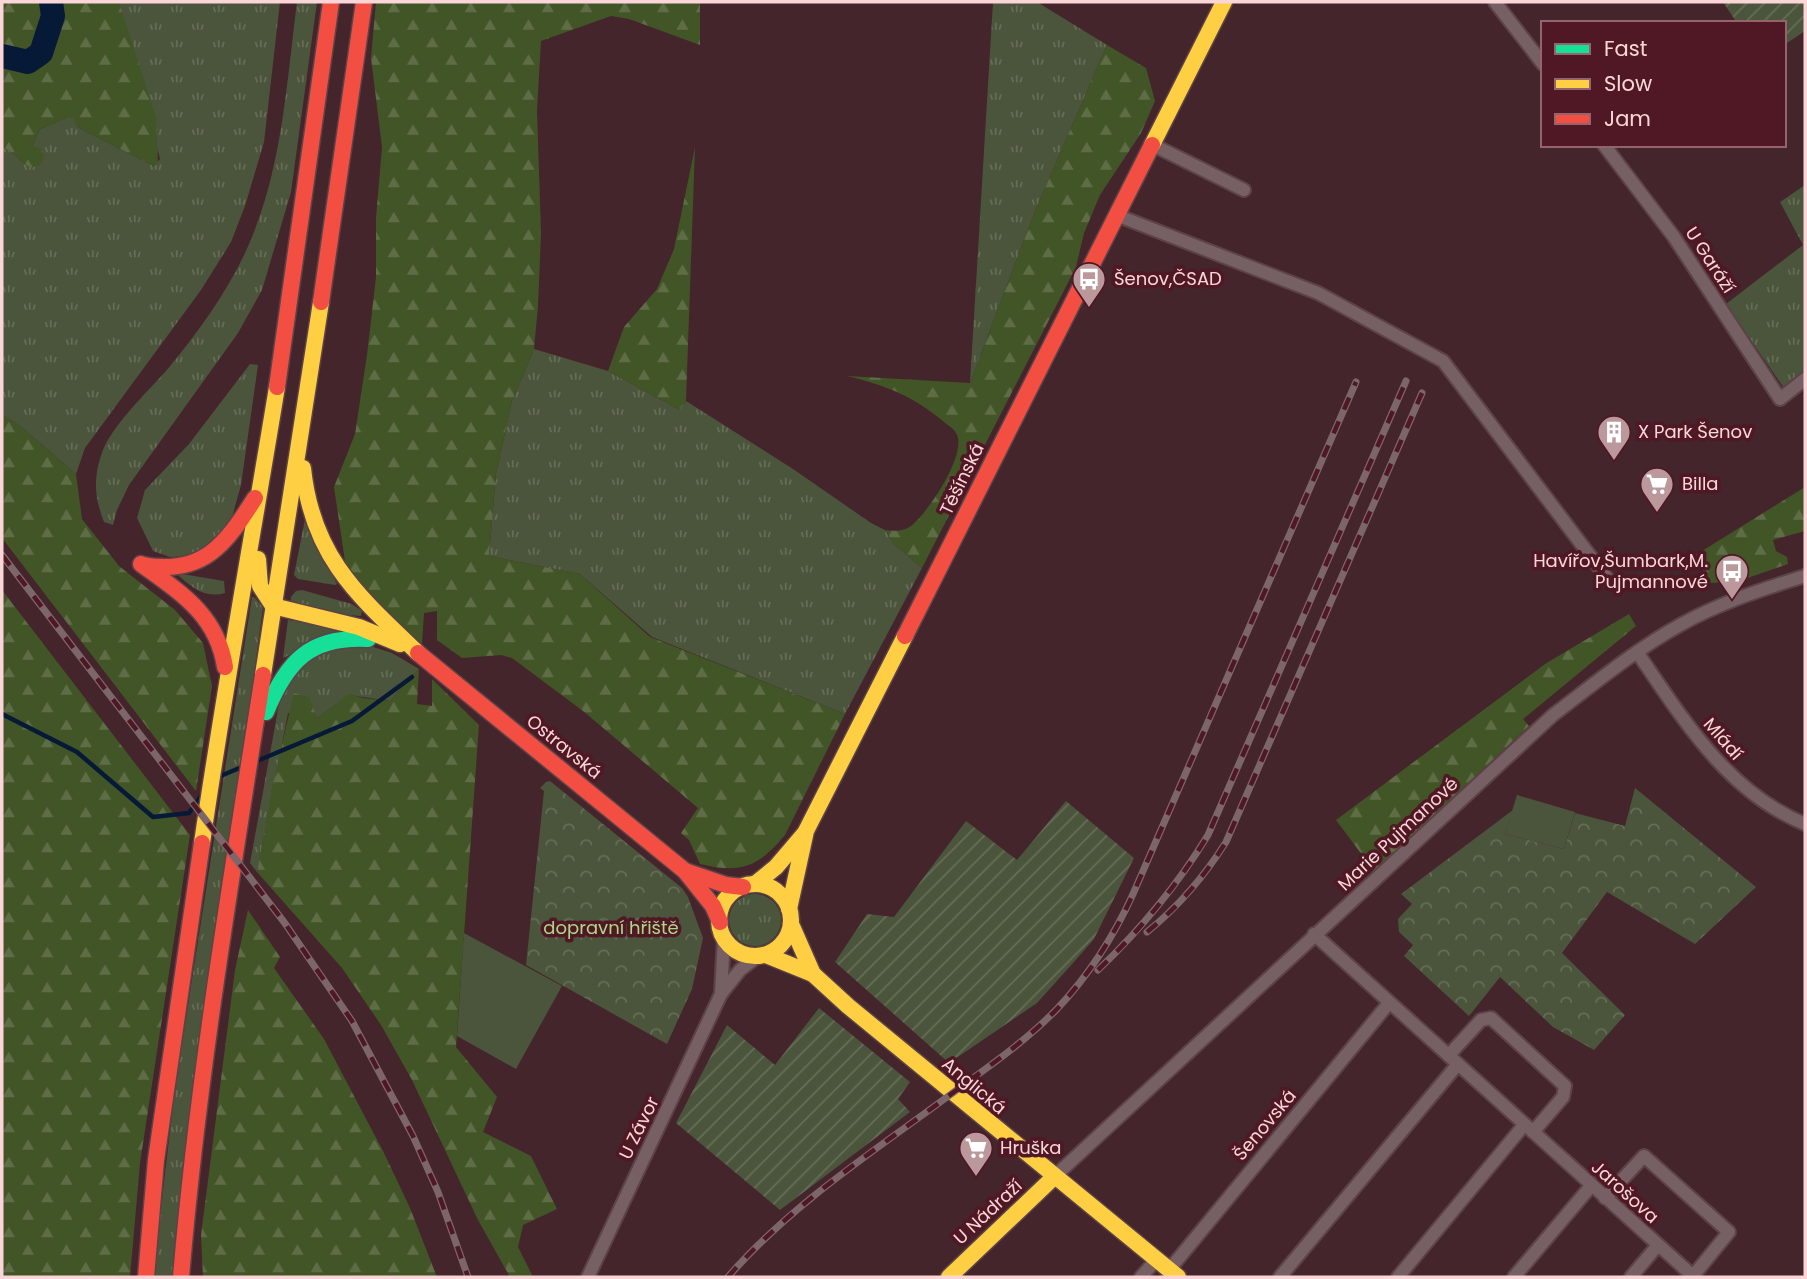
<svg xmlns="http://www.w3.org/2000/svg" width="1807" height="1279" font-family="Poppins,sans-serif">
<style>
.grass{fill:url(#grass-tufts)}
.forest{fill:url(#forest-firs)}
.park{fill:url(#park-crowns)}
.garden{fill:url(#garden-furrows)}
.pitch{fill:#4b553b}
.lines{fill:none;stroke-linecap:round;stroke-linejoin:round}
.stream{stroke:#061936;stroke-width:4.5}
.river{stroke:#061936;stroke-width:24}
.street-casing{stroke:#5d4348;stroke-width:16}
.fast-casing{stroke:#5d4348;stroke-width:19}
.slow-casing{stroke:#5d4348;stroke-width:19}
.jam-casing{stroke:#5d4348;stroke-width:19}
.street{stroke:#776063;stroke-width:12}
.fast{stroke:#16e098;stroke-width:16}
.slow{stroke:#ffcf43;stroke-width:16}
.jam{stroke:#f24e42;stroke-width:16}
.rail-casing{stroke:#7d666a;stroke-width:7}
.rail{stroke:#501824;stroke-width:4.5;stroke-dasharray:13;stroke-linecap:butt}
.labels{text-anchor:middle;stroke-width:7;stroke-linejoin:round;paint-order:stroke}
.street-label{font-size:18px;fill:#fbd6d9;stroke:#501824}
.poi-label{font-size:18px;fill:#fbd6d9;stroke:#501824;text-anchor:start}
.park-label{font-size:18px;fill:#acd786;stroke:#501824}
</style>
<defs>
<pattern id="grass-tufts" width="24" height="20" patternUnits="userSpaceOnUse" patternTransform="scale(1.75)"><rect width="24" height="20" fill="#4b553b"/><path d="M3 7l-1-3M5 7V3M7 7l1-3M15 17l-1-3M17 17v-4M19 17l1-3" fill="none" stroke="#666d57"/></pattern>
<pattern id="forest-firs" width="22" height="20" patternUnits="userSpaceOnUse" patternTransform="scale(1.75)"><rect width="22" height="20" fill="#425527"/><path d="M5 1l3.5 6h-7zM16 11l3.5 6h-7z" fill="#5e6d46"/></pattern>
<pattern id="park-crowns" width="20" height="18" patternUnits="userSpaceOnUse" patternTransform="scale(1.75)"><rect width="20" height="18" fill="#4b553b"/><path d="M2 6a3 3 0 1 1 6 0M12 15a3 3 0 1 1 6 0" fill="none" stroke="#666d57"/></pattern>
<pattern id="garden-furrows" width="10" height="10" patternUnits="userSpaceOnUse" patternTransform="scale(1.75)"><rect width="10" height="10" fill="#4b553b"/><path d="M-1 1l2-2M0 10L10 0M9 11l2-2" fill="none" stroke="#666d57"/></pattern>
</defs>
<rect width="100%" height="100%" fill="#43252b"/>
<g class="grass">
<path d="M119,2H280L264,142L245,206L231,242L201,290L85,448L76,474L19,425L2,415V147C14,152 20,162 31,168L42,163L32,146L40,129L66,118H74L78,127L85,131L154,166L160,159Z"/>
<path d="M297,2H317L291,192L262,290L238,333L129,485L117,510L113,525L104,522C94,497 93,476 103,450C113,425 147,392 166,371C200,330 235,282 254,232C283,158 287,79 297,2Z"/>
<path d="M993,2H1037L1107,45L1035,211L970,383Z"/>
<path d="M1805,185V371L1784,388L1726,304L1803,245L1780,202Z"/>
<path d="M534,349L608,371L680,410L686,401L793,469L871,523L885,530L894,544L922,568L845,714L652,637L580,574L489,556L496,473L512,401Z"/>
<path d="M250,364L258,365L241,485L231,521L216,540L188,556L170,557L153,551L137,518L145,490L189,444Z"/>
<path d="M305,519L337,584L335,585L298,579L294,575Z"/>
<path d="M176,573L224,581L225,593C204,599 191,587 176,573Z"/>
<path d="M302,590L352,604L362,611L361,616L337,614L291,602V597L296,591Z"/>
<path d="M252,597H254L263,607L173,1277H153L175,1088Z"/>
<path d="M288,620L350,628L283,658Z"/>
<path d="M367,645L392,653L419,669L390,701L349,695L317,718L288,713L257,872L250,863L279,704L297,671L319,654L336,648Z"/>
<circle cx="755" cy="920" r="26"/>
</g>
<g class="forest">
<path d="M2,2H119L156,117L158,164L154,166L85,131L78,127L73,118H66L40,129L32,146L40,148L44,156L42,163L31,168C20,162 14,152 2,147Z"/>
<path d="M376,2H700V45L629,19L611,16L541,41L537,111L541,233L538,306L534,349L512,401L496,473L489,556L580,574L650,637L845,714L785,835C758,867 742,874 700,864L689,840L681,833L698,808L583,711L512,658L501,655L462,658L437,640V611L424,613L422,644L371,596L346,568L334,487L355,434L367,355L376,277V218L382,147L371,58Z"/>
<path d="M1107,45L1146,68L1155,101L1141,133L1100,195L1084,233L1076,267L922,568L894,544L885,530C894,531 903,532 911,526C927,514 969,452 956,433C954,429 948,425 944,422C915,397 885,385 847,376L970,383L1035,211Z"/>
<path d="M695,147L686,401L680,410L608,371L624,327L657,289L674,249Z"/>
<path d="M2,415L19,425L76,474L82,519L119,566L175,610L203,643L212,686L196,791L2,538Z"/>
<path d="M1805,487V531L1773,540L1776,551L1787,557L1788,564L1739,581L1711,583L1694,556Z"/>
<path d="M2,590L190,835L140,1163L130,1277H2Z"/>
<path d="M1629,614L1636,626L1523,719L1529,726L1374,871L1336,820L1545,664Z"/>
<path d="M419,669L417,704L432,706V679L479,725L456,1047L497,1097L483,1132L531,1156L557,1209L523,1225L518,1247L533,1277H510L478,1220L412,1080L381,1025L342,968L257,872L273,783L294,693L309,697L317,718L349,694L363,698L390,701Z"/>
<path d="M248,910L280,957L274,968L324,1039L383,1151L410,1208L437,1277H203L201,1235L235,970Z"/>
</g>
<g class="park">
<path d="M550,781L682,888L688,897L703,938L692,989L667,1044L526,965L544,791L540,788L546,782Z"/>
<path d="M1635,788L1756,887L1695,944L1607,892L1562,953L1625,1015L1594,1050L1553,1027L1500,977L1469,1016L1404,956L1413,945L1399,932L1398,919L1412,904L1401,894L1513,810L1505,834L1564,849L1575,813L1625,826Z"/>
</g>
<g class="garden">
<path d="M1723,2H1805V31L1784,45V23H1737Z"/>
<path d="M1066,801L1134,858L1094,939L1073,963L1037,1003L949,1063L835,962L867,914L894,917L966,821L1017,860Z"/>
<path d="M819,1008L910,1082L898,1099L910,1112L780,1210L676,1123L727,1025L775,1065Z"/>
</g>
<g class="pitch">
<path d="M1517,795L1575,812L1564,849L1505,834Z"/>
<path d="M464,933L562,986L516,1069L457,1036Z"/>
</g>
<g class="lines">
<g class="stream">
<path d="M2,714L77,752L153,817L189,813L201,796"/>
<path d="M257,761L352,721L412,677"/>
<path d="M218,777L242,767"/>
</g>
<path class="river" d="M2,56L28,62L41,53L53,16L51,2"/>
<defs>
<g id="street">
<path d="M1495,2L1543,64"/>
<path d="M1151,144L1244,190"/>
<path d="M1604,145L1674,237L1780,399L1805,379"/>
<path d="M1116,215L1318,293L1443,361L1610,582"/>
<path d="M1637,652C1683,719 1727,792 1805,824"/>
<path d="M1314,934L1694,1277"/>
<path d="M721,994L724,937"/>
<path d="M1449,1055L1481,1020L1491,1018L1565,1086L1563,1097L1533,1132"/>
<path d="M1054,1177L1553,715C1594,684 1635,650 1680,625C1719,603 1763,589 1805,576"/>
<path d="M1605,1198L1644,1156L1729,1232L1693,1276"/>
<path d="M1169,1270L1389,1003"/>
<path d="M588,1277L721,994L740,970L758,956"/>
<path d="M1141,1277L1156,1260"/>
<path d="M1280,1277L1458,1064"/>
<path d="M1398,1277L1524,1125"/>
<path d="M1514,1277L1591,1186"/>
<path d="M1631,1277L1658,1245"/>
</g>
<path id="fast" d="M266,712C287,661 310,636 368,639"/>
<g id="slow">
<path d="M1152,145L1224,2"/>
<path d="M303,468C312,556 357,595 418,653"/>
<path d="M258,559L260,586L273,606L359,627L400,644"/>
<path d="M263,675L321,302"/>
<path d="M202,843C224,691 252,539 277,387"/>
<path d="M755,884L776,867L805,833"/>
<circle cx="755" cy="920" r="36"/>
<path d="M789,909L806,831L905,636"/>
<path d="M791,924L813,974"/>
<path d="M766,955L813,974L848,1006L1178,1277"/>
<path d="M949,1277L1054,1177"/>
</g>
<g id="jam">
<path d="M321,302L364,2"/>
<path d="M277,387L331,2"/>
<path d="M141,564C181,593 217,615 225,667"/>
<path d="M143,565C203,576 226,544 255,498"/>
<path d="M905,636L1152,145"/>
<path d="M418,653L685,871L713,906L720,922"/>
<path d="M685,871L726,885L743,887"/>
<path d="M146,1277L156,1160L202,843"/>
<path d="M181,1277C198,1075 232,875 263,675"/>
</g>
</defs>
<use href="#street" class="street-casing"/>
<use href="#fast" class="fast-casing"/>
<use href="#slow" class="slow-casing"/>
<use href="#jam" class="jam-casing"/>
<use href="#street" class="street"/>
<use href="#fast" class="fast"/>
<use href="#slow" class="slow"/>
<use href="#jam" class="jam"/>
<defs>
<g id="rail">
<path d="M2,555L284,922L352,1021L413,1136L438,1192L468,1277"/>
<path d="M1147,932C1179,906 1204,877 1226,842L1422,393"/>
<path d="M1098,970C1141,929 1177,886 1208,835L1406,381"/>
<path d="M728,1277C794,1201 882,1146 962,1086C995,1062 1029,1038 1057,1009C1089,975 1114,936 1133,894L1356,382"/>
</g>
</defs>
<use href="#rail" class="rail-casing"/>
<use href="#rail" class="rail"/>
</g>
<defs>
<symbol id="bus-pin" viewBox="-11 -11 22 30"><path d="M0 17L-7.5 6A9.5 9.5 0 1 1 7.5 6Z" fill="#bb989c" stroke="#501824"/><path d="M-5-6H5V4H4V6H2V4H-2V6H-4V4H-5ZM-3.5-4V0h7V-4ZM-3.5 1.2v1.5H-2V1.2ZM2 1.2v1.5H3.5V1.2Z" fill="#fff"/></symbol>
<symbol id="building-pin" viewBox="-11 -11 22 30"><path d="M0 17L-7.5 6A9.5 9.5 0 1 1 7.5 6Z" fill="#bb989c" stroke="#501824"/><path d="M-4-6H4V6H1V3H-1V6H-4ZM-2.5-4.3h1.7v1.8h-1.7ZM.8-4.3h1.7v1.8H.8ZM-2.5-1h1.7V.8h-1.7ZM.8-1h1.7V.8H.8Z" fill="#fff"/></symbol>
<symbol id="supermarket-pin" viewBox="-11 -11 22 30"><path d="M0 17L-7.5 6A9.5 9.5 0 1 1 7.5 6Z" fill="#bb989c" stroke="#501824"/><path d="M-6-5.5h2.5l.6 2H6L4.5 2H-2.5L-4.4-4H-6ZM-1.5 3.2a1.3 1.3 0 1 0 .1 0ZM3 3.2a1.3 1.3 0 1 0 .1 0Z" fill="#fff"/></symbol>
</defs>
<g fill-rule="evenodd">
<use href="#bus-pin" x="1070" y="260" width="38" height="52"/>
<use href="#building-pin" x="1595" y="413" width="38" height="52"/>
<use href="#supermarket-pin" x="1638" y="465" width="38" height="52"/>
<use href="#bus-pin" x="1713" y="552" width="38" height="52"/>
<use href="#supermarket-pin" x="957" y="1129" width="38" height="52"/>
</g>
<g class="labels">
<g class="street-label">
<text transform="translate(1710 260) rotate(57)" y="6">U Garáží</text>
<text transform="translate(962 479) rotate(-64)" y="6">Těšínská</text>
<text transform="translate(1723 739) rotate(49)" y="6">Mládí</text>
<text transform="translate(564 747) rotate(39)" y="6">Ostravská</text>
<text transform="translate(1398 834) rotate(-43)" y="6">Marie Pujmanové</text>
<text transform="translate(974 1086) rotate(40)" y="6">Anglická</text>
<text transform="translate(1265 1125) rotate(-50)" y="6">Šenovská</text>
<text transform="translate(639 1128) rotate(-64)" y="6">U Závor</text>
<text transform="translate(1625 1192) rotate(42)" y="6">Jarošova</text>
<text transform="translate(988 1212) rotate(-43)" y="6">U Nádraží</text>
</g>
<g class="poi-label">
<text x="1114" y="285">Šenov,ČSAD</text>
<text x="1638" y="438">X Park Šenov</text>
<text x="1682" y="490">Billa</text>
<text x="1708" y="567" text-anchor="end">Havířov,Šumbark,M.<tspan x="1708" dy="21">Pujmannové</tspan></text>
<text x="1000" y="1154">Hruška</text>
</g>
<g class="park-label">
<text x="611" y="934">dopravní hřiště</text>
</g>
</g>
<rect width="1807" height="1279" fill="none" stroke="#fbd6d9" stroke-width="7"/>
<rect x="1541" y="21" width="245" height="126" fill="#501824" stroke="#94646c" stroke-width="2"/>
<rect x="1555" y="44" width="35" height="10" fill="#16e098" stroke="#94646c" stroke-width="2"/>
<text x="1604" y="56" font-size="21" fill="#fbd6d9">Fast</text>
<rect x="1555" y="79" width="35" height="10" fill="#ffcf43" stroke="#94646c" stroke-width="2"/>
<text x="1604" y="91" font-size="21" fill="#fbd6d9">Slow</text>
<rect x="1555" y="114" width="35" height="10" fill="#f24e42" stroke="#94646c" stroke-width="2"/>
<text x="1604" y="126" font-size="21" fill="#fbd6d9">Jam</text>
</svg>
